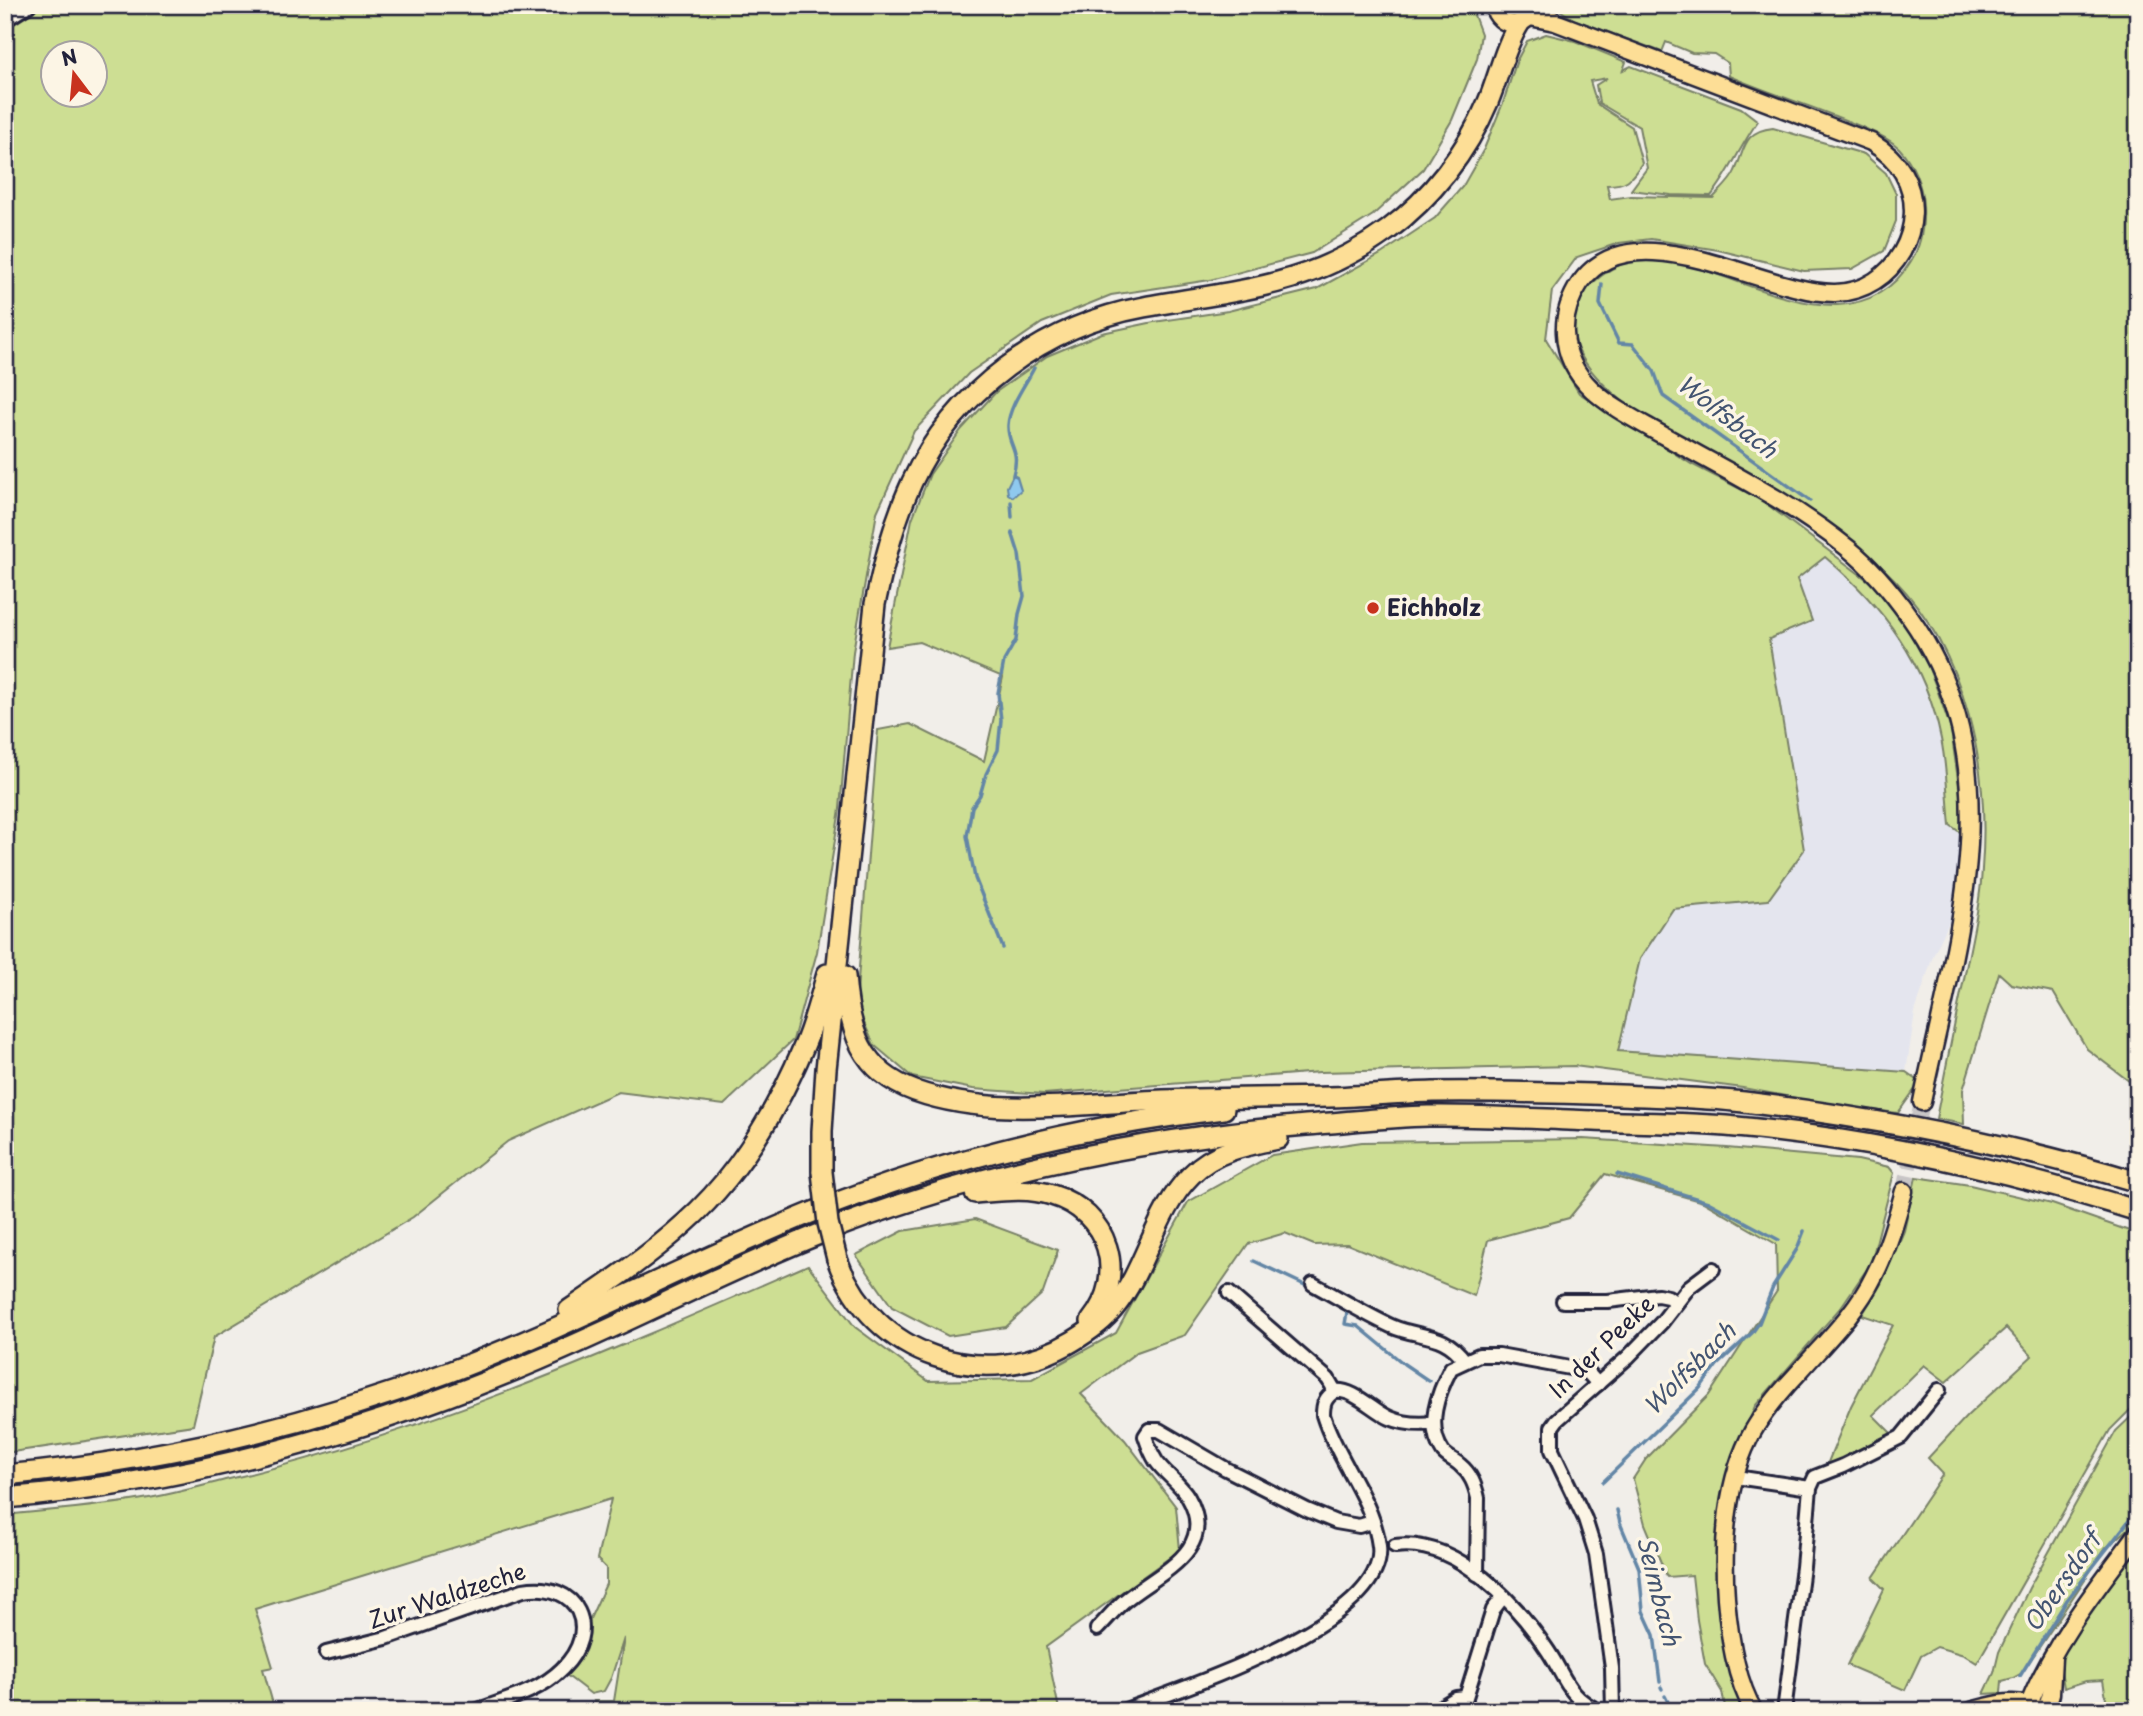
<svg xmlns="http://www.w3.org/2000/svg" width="2143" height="1716" font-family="'Playpen Sans',sans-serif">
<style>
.built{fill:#e4e5ee}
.green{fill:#cdde93;stroke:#788067;stroke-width:2;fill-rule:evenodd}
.water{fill:#8fc9ee;stroke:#6386a6;stroke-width:2}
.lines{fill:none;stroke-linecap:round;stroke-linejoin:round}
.stream{stroke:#6386a6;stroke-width:3.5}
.major-tunnel{stroke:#c8c5c6;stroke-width:16;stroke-dasharray:16 8;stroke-linecap:butt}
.minor-casing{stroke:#22223b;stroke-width:18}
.major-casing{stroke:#22223b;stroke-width:21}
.highway-casing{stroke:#22223b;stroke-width:24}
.minor{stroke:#fcf5e5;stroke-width:12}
.major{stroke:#fdde96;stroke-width:16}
.highway{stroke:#fdde96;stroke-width:19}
.highway-bridge-casing{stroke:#22223b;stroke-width:24;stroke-linecap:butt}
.highway-bridge{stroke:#fdde96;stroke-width:19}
.poi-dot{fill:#c8321e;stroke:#fcf5e5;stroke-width:2.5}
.labels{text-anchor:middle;stroke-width:7;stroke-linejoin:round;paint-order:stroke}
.poi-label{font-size:23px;font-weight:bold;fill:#22223b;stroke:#fcf5e5;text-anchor:start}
.street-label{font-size:23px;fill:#22223b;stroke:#fcf5e5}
.water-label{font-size:24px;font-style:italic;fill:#435471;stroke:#fcf5e5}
</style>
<rect width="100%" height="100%" fill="#f1eee9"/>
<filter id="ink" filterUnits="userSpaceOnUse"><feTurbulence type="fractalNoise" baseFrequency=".0143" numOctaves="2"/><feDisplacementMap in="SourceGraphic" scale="14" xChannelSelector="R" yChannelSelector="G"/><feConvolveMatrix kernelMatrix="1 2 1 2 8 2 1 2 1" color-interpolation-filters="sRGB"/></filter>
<g filter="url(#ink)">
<path class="built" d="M1825,557L1885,615L1911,656L1928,696L1941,739L1950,825L1961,833L1954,912L1933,956L1915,1012L1906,1072L1617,1051L1640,959L1673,909L1768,900L1804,850L1769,639L1796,579Z"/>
<g class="green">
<path d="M5,5H1466L1471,7L1481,34L1477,59L1452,120L1423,169L1373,215L1312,253L1210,280L1111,295L1042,323L969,373L914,431L877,512L853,652L840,809L817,952L793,1040L724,1105L618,1092L508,1141L413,1217L214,1337L193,1425L5,1453ZM52,52H94V94H52Z"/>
<path d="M1552,5H2138V1088L2087,1049L2053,992L2011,984L1999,973L1963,1090L1964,1124L1936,1119C1945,1072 1954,1025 1964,979C1971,942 1980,906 1982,869C1990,768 1967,654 1894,579C1823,507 1716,455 1629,406C1588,375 1544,326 1595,281C1609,269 1623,261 1642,260C1707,258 1770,306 1837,305C1869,304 1895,288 1911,261C1922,244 1924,225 1923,205C1922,185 1913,163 1899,148C1889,138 1875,133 1862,127C1819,108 1773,95 1729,76L1728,63L1714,54L1692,53L1666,42L1662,52L1575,20Z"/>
<path d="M1546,34L1575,41L1626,62L1623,70L1631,66L1741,108L1758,121C1740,146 1730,173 1711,196L1671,195L1631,190L1647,168L1639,127L1599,103L1596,85L1607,78L1590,81L1597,104L1632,127L1642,163C1631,179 1628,185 1607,185L1610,199L1631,196L1713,198C1720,190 1731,181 1735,171C1745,149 1743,131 1773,128L1864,154L1886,173L1896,194V221L1884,251L1852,269L1804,271L1718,250L1651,239L1619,243L1577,257L1552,291L1546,339L1579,393L1691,464L1760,499L1874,585L1907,628L1928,666L1938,692L1951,730L1960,794L1961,833L1950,825C1947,797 1947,767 1941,739C1926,663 1883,606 1825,557L1797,579L1812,621L1769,639L1804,850L1768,900L1673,909L1640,959L1618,1051L1906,1072L1920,1082L1898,1113L1838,1106L1743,1088L1574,1066L1320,1072L1044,1094L973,1089L912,1077L874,1045L856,1005L878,730L910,724L984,761L1003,677L919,642L887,647L912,519L930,474L961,430L996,392L1047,356L1102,333L1154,322L1228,311L1317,289L1381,254L1435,218L1463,186L1484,149L1503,103L1517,60L1527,41Z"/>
<path d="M1583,1139L1727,1148L1858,1160L1889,1167L1894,1173L1871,1263L1841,1307L1755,1406L1727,1476L1717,1554L1718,1604L1737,1689L1746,1711H1726L1722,1692L1705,1664L1697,1620L1692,1575L1667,1577L1645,1524L1633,1479L1646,1459L1709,1395L1777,1291L1776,1244L1703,1202L1605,1174L1569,1218L1488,1240L1474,1296L1347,1244L1314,1245L1285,1233L1248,1244L1185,1335L1137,1352L1081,1394L1125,1440L1176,1507L1180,1550L1046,1647L1059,1709L1054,1711H597L594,1701H614L624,1638L611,1678L604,1691L591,1694L565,1674L584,1650L588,1638V1623L606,1584V1568L597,1559L611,1499L255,1609L273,1667L263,1669L275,1711H5V1515C51,1510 97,1507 143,1499C170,1495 198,1487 225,1480C428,1433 618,1348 808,1265L855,1327L928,1381L1032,1379L1116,1333L1188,1202L1272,1155L1362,1142Z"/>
<path d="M1916,1177L1970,1185L2052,1204L2138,1234V1402L2110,1430L1977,1663L1964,1655L1937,1647L1921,1656L1905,1690L1847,1665L1884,1589L1873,1578L1943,1474L1928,1458L1967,1416L2032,1356L2006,1328L1946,1382L1924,1365L1873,1415L1894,1436L1824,1472L1851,1406L1893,1325L1862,1315L1881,1284L1904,1231Z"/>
<path d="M975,1219L1058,1250L1043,1293L1006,1327L948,1336L892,1307L856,1255L903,1231Z"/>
<path d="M2138,1410V1521L2106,1548L2022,1673L2013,1678L2002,1681L2001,1693L1984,1694L1994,1673L1999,1652L2029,1588L2116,1431Z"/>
<path d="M2138,1543V1696L2121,1711H2100L2106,1698L2103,1680L2086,1681L2064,1688L2060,1664L2067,1646Z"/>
</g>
<path class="water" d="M1013,475L1017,477L1021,490L1013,497L1008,494L1007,487Z"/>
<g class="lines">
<g class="stream">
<path d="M1602,284L1600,304L1619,343L1633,344L1654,371L1663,396L1810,501"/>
<path d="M1013,475C1021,448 1007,446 1008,425C1009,406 1026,384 1034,368"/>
<path d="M1011,502L1012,517"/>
<path d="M1003,948L975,878L967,836L972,807L980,795L986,774L998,750L1001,720L998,693L1004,661L1016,640L1019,614L1024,596L1019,554L1012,532"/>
<path d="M1617,1174L1708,1202L1779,1240"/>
<path d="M1254,1261L1309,1287"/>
<path d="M1345,1308L1347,1312L1345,1324L1358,1326L1404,1364L1429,1381"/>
<path d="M1603,1482L1700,1388L1717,1365L1752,1333L1759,1323L1773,1287L1797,1249L1804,1231"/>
<path d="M1617,1510L1620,1523L1639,1568L1643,1611L1654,1635L1660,1682"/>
<path d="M2020,1676L2067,1600L2138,1509"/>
<path d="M1661,1687L1662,1689"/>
<path d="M1665,1696L1668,1702"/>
</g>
<path class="major-tunnel" d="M1904,1191L1922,1102"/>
<defs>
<g id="minor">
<path d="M5,20L29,5"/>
<path d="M1313,1284C1339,1298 1365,1314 1391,1326C1420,1339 1444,1331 1465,1361"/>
<path d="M1229,1293L1328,1379L1335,1391"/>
<path d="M1563,1301H1608L1658,1295L1668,1297L1676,1303"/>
<path d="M1335,1391C1355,1389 1372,1410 1390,1418C1404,1424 1418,1425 1434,1423"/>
<path d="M1736,1477L1810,1488L1815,1477L1843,1466L1901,1437L1939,1390"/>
<path d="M1395,1546C1456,1537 1518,1605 1548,1651C1566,1678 1567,1696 1599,1711"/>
<path d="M1477,1574L1478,1498C1475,1485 1471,1474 1460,1465C1455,1460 1448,1458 1443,1452C1425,1426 1438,1393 1451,1368L1479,1355H1499L1581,1370L1589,1374L1598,1384"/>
<path d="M1097,1629C1106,1620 1114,1610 1123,1602C1155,1574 1220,1552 1188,1497C1180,1483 1165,1474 1156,1461C1151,1453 1148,1445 1145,1436L1149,1430H1159L1226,1469L1307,1510L1336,1522L1359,1526L1372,1522"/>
<path d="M326,1653L386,1638L523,1590C578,1580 602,1630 562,1669C539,1692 505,1700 475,1711"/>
<path d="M1123,1711C1179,1689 1389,1623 1379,1546C1373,1499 1337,1460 1323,1415C1323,1403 1325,1398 1335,1391"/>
<path d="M1435,1711L1456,1698L1466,1697"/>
<path d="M1464,1711L1466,1697L1493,1610L1503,1597"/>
<path d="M1613,1711L1612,1668L1596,1554L1585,1519L1552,1450V1427L1557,1420L1628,1357L1662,1322L1689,1287L1713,1269"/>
<path d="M1784,1711L1803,1567L1810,1488"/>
</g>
<g id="major">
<path d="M1493,5C1498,30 1529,30 1535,5L1553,20"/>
<path d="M1530,17L1555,22L1871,142C1884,150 1895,159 1903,173C1932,224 1894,292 1835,293C1763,294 1634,207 1580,283C1570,298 1564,315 1565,333C1567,383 1611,406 1650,428C1717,466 1789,500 1849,549C1871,567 1892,592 1909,616C2016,766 1956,938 1922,1102"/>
<path d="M2029,1704C2055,1640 2097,1588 2138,1533"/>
<path d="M1754,1711C1735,1679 1729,1634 1726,1598C1722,1544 1726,1479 1753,1431C1765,1410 1782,1390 1799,1372C1825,1342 1856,1313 1874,1276C1888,1249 1896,1220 1904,1191"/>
<path d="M1971,1711C1996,1704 2020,1697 2043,1711"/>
<path d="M2046,1711L2051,1694L2053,1658"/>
</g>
<g id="highway">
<path d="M845,976C849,1030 860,1071 915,1091C994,1119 1082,1103 1163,1100C1218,1098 1274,1098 1329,1097C1364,1096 1398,1093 1433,1092C1495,1091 1558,1093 1620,1095C1661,1097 1704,1097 1744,1102C1876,1118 2011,1144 2138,1182"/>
<path d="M822,1172V1131L826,1069L875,604C884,562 894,521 912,482C954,391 1045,325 1144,307C1236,290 1309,288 1388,230C1431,198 1467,152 1488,102C1499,76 1504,48 1519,24"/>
<path d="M975,1193C1001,1191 1027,1187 1052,1195C1109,1212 1128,1275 1091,1321"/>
<path d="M837,1259C872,1357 986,1394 1073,1341C1088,1332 1103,1322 1114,1308C1147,1268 1154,1212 1191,1175C1214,1151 1247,1145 1278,1139"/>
<path d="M569,1310C609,1283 649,1256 685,1223C738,1176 777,1110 804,1046C814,1023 820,998 827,974"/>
<path d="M5,1475C157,1461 307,1426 449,1372C573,1325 690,1262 813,1212C944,1159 1084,1126 1224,1109"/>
<path d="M5,1498C190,1483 368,1433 539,1360C634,1320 726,1271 822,1233C975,1172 1142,1139 1306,1125C1347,1122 1387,1117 1428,1116C1483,1115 1539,1119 1594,1121C1638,1123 1683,1122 1726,1126C1866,1138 2004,1169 2138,1211"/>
</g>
</defs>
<use href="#minor" class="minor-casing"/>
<use href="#major" class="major-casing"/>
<use href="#highway" class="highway-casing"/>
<use href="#minor" class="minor"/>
<use href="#major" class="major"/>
<use href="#highway" class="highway"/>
<defs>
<path id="highway-bridge" d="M822,1172L828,1223L837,1259"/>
</defs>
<use href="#highway-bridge" class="highway-bridge-casing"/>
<use href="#highway-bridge" class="highway-bridge"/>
</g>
</g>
<circle class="poi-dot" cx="1373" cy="608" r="7"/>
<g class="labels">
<g class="poi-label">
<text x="1387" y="616">Eichholz</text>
</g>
<g class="street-label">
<text transform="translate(1602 1347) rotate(-44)" y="8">In der Peeke</text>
<text transform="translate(447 1596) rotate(-18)" y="8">Zur Waldzeche</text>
</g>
<g class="water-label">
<text transform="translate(1727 417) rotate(38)" y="8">Wolfsbach</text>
<text transform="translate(1690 1369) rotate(-45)" y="8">Wolfsbach</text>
<text transform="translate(2063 1582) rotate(-55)" y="8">Obersdorf</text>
<text transform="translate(1658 1591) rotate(76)" y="8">Seimbach</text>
</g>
</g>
<rect width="2143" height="1716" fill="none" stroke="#fcf5e5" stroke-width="28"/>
<rect x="14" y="14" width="2115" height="1688" fill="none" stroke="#22223b" stroke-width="2.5" filter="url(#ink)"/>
<g transform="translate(74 74) rotate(344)"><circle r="33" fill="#fcf5e5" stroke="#a5a1a1" stroke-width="2"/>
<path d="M0-5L12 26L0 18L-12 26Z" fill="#c8321e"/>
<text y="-10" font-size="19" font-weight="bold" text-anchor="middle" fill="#22223b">N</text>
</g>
</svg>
